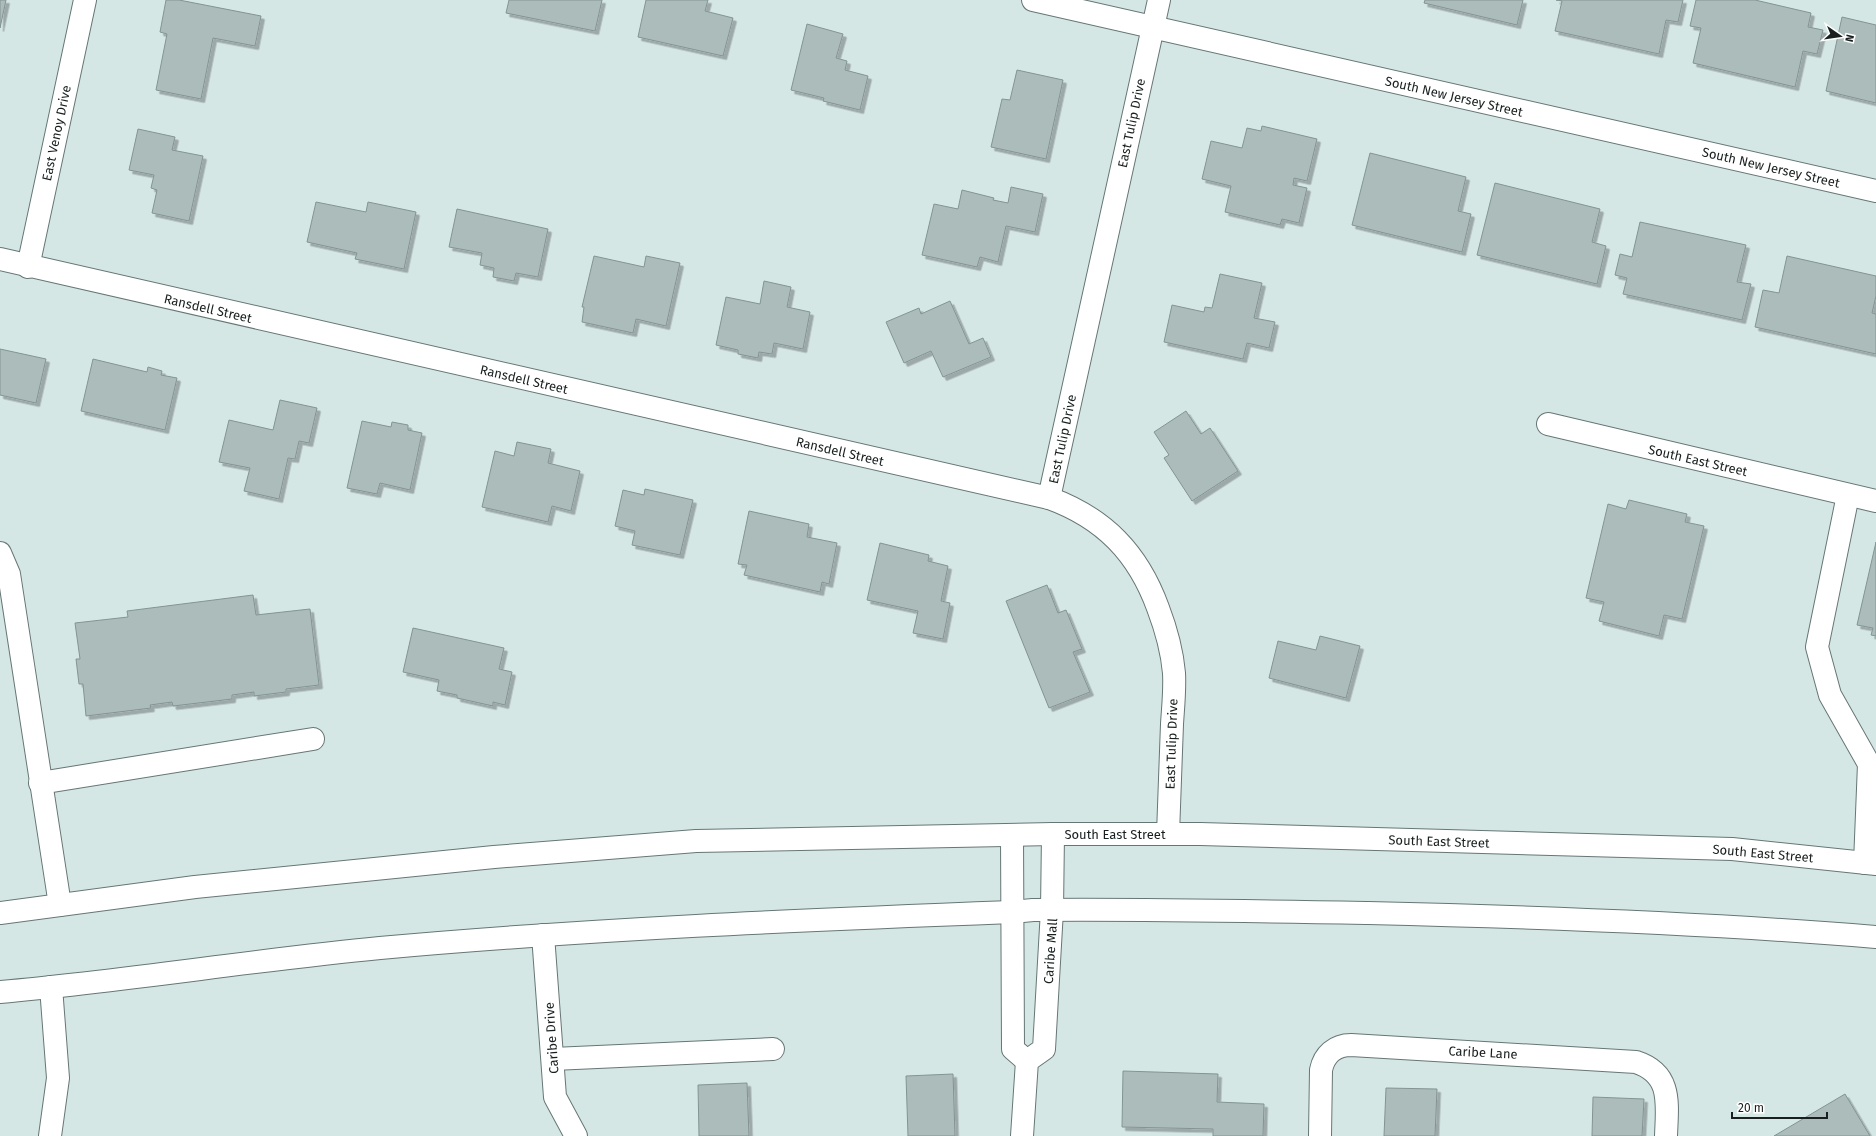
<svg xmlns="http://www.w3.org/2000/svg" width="1876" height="1136" font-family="'Fira Sans',sans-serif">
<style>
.building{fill:#abbcba;stroke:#839492;filter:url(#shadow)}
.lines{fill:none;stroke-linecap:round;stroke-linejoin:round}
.minor-casing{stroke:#667675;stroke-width:24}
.major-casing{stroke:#667675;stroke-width:24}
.minor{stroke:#fff;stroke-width:22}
.major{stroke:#fff;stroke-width:22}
.labels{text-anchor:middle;stroke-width:3;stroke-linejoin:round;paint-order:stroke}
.street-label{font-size:13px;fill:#181f1e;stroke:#fff}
</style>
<defs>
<filter id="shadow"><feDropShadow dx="3.5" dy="3.5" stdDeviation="0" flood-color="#0004"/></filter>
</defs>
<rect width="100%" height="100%" fill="#d5e7e5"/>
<g class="building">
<path d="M0,0H6L0,28Z"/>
<path d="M166,0H179L261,16L255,46L213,38L201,99L156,90L167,34L160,32Z"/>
<path d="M509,0H602L595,31L506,13Z"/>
<path d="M646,0H708L705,11L733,18L723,56L638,37Z"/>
<path d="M1425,0H1523L1517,25L1424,3Z"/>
<path d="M1556,0H1683L1678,22L1666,20L1659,54L1555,31L1562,1Z"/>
<path d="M1696,0H1755L1811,13L1808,27L1823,30L1817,54L1803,51L1795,87L1693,63L1701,28L1690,26Z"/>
<path d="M1842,17L1876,25V103L1826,91Z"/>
<path d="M807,24L843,34L836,58L847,61L845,70L868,76L860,110L823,101L824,98L791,90Z"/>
<path d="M1017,70L1063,80L1046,159L991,147L1002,99L1010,100Z"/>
<path d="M1262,126L1317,139L1307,181L1294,178L1293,185L1307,188L1299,223L1282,219L1280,225L1225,212L1231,186L1202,179L1211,141L1242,148L1247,128L1261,131Z"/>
<path d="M138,129L175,137L172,150L203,156L189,221L152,213L157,190L151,188L154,175L129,170Z"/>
<path d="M1370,153L1466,177L1458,211L1471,214L1462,252L1352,225Z"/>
<path d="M1495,183L1600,209L1592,242L1606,246L1597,284L1477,255Z"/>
<path d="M1011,187L1043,194L1035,232L1006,226L998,262L980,257L977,267L922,255L934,204L958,209L962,190L994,198L993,200L1008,203Z"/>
<path d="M316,202L366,212L368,202L416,212L404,269L355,259L357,253L307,242Z"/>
<path d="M457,209L548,229L538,277L516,273L514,281L493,277L494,268L480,265L482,253L449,247Z"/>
<path d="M1640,222L1746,245L1737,282L1751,284L1742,320L1623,294L1627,278L1615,275L1620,254L1632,257Z"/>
<path d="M594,256L644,267L646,256L680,263L666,326L636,319L633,333L582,322L584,307H582Z"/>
<path d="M1787,256L1876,276V296L1872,313L1876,314V354L1755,327L1763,290L1779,293Z"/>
<path d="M1220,274L1262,283L1254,318L1275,322L1269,348L1247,343L1243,359L1164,342L1172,305L1204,312L1205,307L1212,308Z"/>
<path d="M764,281L791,287L787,307L810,312L803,349L774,343L772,354L759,352L758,358L738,354V350L716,345L726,297L760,304Z"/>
<path d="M950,301L969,344L983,338L991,357L943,377L931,351L904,363L886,322L919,308L921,314Z"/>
<path d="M0,349L46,359L36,403L0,395Z"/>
<path d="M93,359L147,372L148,367L162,371L161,375L177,378L165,430L81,411Z"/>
<path d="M280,400L317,408L309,443L299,441L295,459L288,458L279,499L244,491L250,468L219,462L229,420L273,430Z"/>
<path d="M1186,411L1201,434L1210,428L1238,471L1192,501L1164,458L1169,455L1154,432Z"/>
<path d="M362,421L391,427L392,422L408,425V430L422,433L410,490L380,483L377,494L347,488Z"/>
<path d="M517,442L551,449L548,463L580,471L571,511L552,506L548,522L482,507L495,451L514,456Z"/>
<path d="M645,489L693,500L680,555L632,545L635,531L615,526L623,490L644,495Z"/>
<path d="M1629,500L1687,514L1685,522L1704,526L1682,619L1664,615L1659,636L1599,621L1604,602L1586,598L1608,504L1626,509Z"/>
<path d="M749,511L809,524L807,537L837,543L829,584L822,582L820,592L744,575L747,565L738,564Z"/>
<path d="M1876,542V636L1871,635L1873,628L1857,625Z"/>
<path d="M880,543L929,555L928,561L948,566L941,601L950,603L943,639L913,633L918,611L867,600Z"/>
<path d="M1047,585L1058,613L1066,610L1082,649L1073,652L1090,692L1049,708L1006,601Z"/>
<path d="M253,595L256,615L310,609L319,685L286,689V692L254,696V692L232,695V699L173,706L172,702L150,705L151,708L86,716L83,684H79L76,659H80L75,623L128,617L127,611Z"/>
<path d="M413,628L504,648L499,669L512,672L505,705L493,702V706L457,698V695L437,691L439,680L403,672Z"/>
<path d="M1320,636L1360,646L1346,698L1269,678L1278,641L1316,650Z"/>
<path d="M1123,1071L1218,1074L1217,1102L1264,1104L1263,1136H1213V1129L1122,1127Z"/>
<path d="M953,1074L955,1136H908L906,1076Z"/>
<path d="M747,1083L749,1136H699L698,1085Z"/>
<path d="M1386,1088L1437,1089L1435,1136H1384Z"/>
<path d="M1845,1094L1870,1136H1774Z"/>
<path d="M1593,1097L1644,1099L1642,1136H1592Z"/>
</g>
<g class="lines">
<defs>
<g id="minor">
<path d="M1033,0L1876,191"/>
<path d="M0,259L1049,498C1104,518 1138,553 1158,608C1166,629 1172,650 1174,673C1175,690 1173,708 1172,724C1171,761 1169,797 1168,834"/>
<path d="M28,267L85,0"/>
<path d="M1548,424L1876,501"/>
<path d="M1848,495L1817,647L1830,695L1869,764L1865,863"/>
<path d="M1049,498L1159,0"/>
<path d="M0,553L9,574L60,905"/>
<path d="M40,783L313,739"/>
<path d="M1012,835L1013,1049L1027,1061"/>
<path d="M543,935L555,1097L576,1136"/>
<path d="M553,1059L773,1049"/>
<path d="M50,1136L58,1078L51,987"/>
<path d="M1022,1136L1027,1061L1044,1049L1052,910L1053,834"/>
<path d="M1320,1136L1321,1070C1324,1055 1335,1045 1351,1045L1636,1062C1673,1074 1667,1105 1666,1136"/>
</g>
<g id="major">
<path d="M0,913L195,887L494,857L696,841L1053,834H1200L1732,849L1876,864"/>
<path d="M0,992C127,981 253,960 380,948C591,929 802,920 1012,912L1033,910C1145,909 1256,911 1368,913C1538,917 1707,923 1876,937"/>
</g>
</defs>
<use href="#minor" class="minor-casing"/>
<use href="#major" class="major-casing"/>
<use href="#minor" class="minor"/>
<use href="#major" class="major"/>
</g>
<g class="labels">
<g class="street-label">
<text transform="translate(1454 96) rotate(13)" y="5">South New Jersey Street</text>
<text transform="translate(1131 123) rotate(-78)" y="5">East Tulip Drive</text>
<text transform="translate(56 133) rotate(-78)" y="5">East Venoy Drive</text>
<text transform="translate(1771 167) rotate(13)" y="5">South New Jersey Street</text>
<text transform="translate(208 308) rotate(13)" y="5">Ransdell Street</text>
<text transform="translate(524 379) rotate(13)" y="5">Ransdell Street</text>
<text transform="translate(1062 439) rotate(-78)" y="5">East Tulip Drive</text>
<text transform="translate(840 451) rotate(13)" y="5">Ransdell Street</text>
<text transform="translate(1698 460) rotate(13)" y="5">South East Street</text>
<text transform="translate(1171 744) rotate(-88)" y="5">East Tulip Drive</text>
<text x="1115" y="839">South East Street</text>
<text transform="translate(1439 841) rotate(2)" y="5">South East Street</text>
<text transform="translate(1763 853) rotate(5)" y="5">South East Street</text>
<text transform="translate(1050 951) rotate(-86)" y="5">Caribe Mall</text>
<text transform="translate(551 1038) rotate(-94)" y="5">Caribe Drive</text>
<text transform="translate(1483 1052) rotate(3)" y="5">Caribe Lane</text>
</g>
</g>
<g transform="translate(1840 36) rotate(103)" stroke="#ffffff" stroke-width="3" paint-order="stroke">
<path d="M0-3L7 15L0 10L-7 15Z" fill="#181f1e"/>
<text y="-6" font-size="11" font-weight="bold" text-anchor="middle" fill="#181f1e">N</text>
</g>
<path d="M1732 1112v6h95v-6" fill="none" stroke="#181f1e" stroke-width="2"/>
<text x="1738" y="1112" font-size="12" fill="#181f1e" stroke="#ffffff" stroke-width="3" paint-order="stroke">20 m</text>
</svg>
